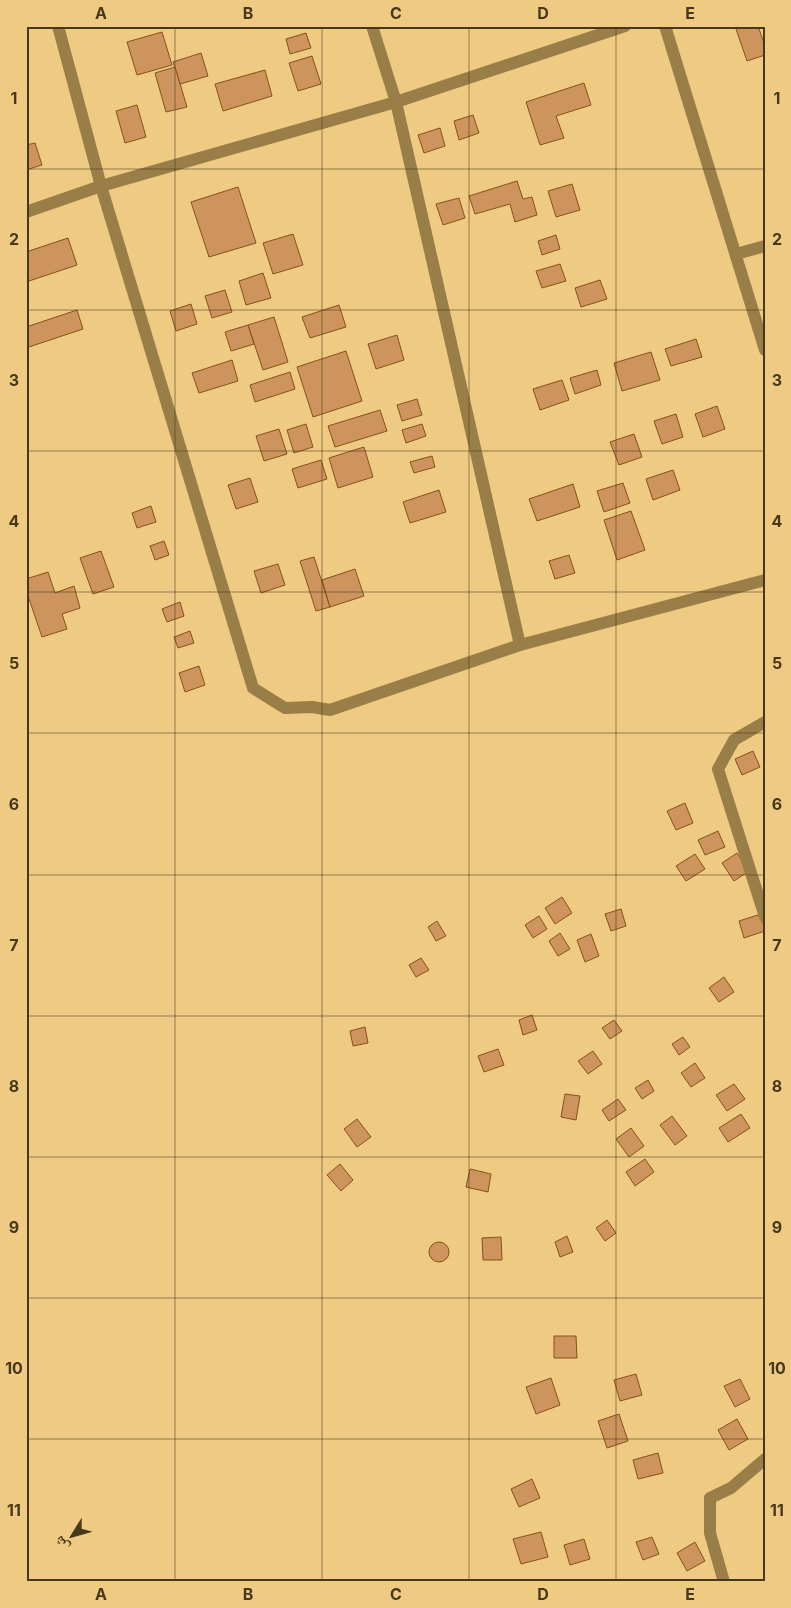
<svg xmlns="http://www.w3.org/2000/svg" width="791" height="1608" font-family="Inter,'Noto Naskh Arabic',sans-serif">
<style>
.building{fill:#cd945e;stroke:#865218}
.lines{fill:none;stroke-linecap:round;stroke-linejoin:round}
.minor{stroke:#997e48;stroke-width:12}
.grid{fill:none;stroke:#47381b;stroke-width:1;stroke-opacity:0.55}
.neatline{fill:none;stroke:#47381b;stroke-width:2}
.grid-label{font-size:16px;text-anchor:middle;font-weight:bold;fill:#47381b}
</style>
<rect width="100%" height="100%" fill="#efca83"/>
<g class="building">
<path d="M743,26H758L765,46V55L747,61L736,29Z"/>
<path d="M162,32L172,65L137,75L127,42Z"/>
<path d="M306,33L311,48L290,54L286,39Z"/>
<path d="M201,53L208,76L180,84L173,62Z"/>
<path d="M312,56L321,84L298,91L289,63Z"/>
<path d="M175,67L187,107L166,112L155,73Z"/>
<path d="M265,70L272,96L223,111L215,84Z"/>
<path d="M584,83L591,105L556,116L564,138L540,145L526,102Z"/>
<path d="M137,105L146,137L125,143L116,111Z"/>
<path d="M473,115L479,133L459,140L454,121Z"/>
<path d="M440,128L445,146L424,153L418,135Z"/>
<path d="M35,143L42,165L26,170V145Z"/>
<path d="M517,181L523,199L532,197L537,215L515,222L510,204L475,214L469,196Z"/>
<path d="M572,184L580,210L556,217L548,191Z"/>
<path d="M238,187L256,243L209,257L191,202Z"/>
<path d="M459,198L465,218L443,225L436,204Z"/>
<path d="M293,234L303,265L273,274L263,243Z"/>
<path d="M556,235L560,249L542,255L538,241Z"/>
<path d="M68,238L77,265L29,281L26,274V252Z"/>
<path d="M560,264L566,281L542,288L536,271Z"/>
<path d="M263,273L271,298L246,305L239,281Z"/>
<path d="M600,280L607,299L581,307L575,288Z"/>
<path d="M225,290L232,312L212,318L205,296Z"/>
<path d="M191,304L197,324L176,331L170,311Z"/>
<path d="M339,305L346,327L310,338L302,317Z"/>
<path d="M77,310L83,329L26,348V327Z"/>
<path d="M274,317L288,362L263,370L248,325Z"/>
<path d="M248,325L254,344L231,351L225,332Z"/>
<path d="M397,335L404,360L376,369L368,344Z"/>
<path d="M696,339L702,357L671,366L665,349Z"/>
<path d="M346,351L362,401L313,417L297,367Z"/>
<path d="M651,352L660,380L622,391L614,363Z"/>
<path d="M232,360L238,381L199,393L192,373Z"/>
<path d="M597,370L601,385L575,394L570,378Z"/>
<path d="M290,372L295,389L255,402L250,385Z"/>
<path d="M562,380L569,400L540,410L533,389Z"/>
<path d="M417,399L422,415L402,421L397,405Z"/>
<path d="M717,406L725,429L703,437L695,414Z"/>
<path d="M380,410L387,431L335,447L328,426Z"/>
<path d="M676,414L683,437L662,444L654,421Z"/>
<path d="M306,424L313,447L294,453L287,430Z"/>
<path d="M422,424L426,436L406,443L402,430Z"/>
<path d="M279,429L287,454L264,461L256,436Z"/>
<path d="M634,434L642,457L619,465L610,442Z"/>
<path d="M364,447L373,477L338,488L329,458Z"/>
<path d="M432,456L435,467L414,473L410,462Z"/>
<path d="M321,460L327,479L298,488L292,469Z"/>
<path d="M673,470L680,490L653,500L646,479Z"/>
<path d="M250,478L258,502L236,509L228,485Z"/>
<path d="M623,483L630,503L604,512L597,491Z"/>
<path d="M573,484L580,507L537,521L529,499Z"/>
<path d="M439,490L446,512L410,523L403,502Z"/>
<path d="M151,506L156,522L137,528L132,513Z"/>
<path d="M631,511L645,550L617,560L604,520Z"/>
<path d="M164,541L169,555L155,560L150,546Z"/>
<path d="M101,551L114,587L93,594L80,558Z"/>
<path d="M569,555L575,573L555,579L549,561Z"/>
<path d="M314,557L330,607L316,611L300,561Z"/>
<path d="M278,564L285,585L261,593L254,571Z"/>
<path d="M355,569L364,596L330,607L322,580Z"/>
<path d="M48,572L55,593L74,586L80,608L62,614L67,629L42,637L26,590V579Z"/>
<path d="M180,602L184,616L167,622L162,609Z"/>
<path d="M190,631L194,643L178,648L174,637Z"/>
<path d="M199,666L205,685L185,692L179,673Z"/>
<path d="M753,751L760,767L742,775L735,759Z"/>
<path d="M685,803L693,823L676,830L667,811Z"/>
<path d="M718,831L725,847L705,855L698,840Z"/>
<path d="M737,853L749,871L734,881L722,863Z"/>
<path d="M695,854L705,869L686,881L676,866Z"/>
<path d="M562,897L572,913L555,924L545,908Z"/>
<path d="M621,909L626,926L611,931L605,914Z"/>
<path d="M761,914L765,931L744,938L739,921Z"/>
<path d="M539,916L547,929L533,938L525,925Z"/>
<path d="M437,921L446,936L436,941L428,927Z"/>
<path d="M560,933L570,949L558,956L549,941Z"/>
<path d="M591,934L599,956L585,962L577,940Z"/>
<path d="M421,958L429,970L416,977L409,965Z"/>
<path d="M724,977L734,992L719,1002L709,988Z"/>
<path d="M532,1015L537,1030L523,1035L519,1020Z"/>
<path d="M614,1020L622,1031L610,1039L602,1028Z"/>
<path d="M365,1027L368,1043L353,1046L350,1031Z"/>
<path d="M683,1037L690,1047L679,1055L672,1044Z"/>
<path d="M498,1049L504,1065L484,1072L478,1056Z"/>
<path d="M593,1051L602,1064L588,1074L578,1061Z"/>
<path d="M695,1063L705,1078L691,1087L681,1073Z"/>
<path d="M648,1080L654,1091L642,1099L635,1088Z"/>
<path d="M734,1084L745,1099L727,1111L716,1095Z"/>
<path d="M565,1094L580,1096L576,1120L561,1117Z"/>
<path d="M618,1099L626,1110L609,1121L602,1110Z"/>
<path d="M741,1114L750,1128L728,1142L719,1128Z"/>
<path d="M672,1116L687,1136L675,1145L660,1125Z"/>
<path d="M357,1119L371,1137L357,1147L344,1129Z"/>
<path d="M631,1128L644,1146L629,1157L616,1139Z"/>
<path d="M645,1159L654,1172L635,1186L626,1172Z"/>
<path d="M340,1164L353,1180L341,1191L327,1175Z"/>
<path d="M470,1169L491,1174L488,1192L466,1187Z"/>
<path d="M607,1220L616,1233L605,1241L596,1228Z"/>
<path d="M567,1236L573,1252L560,1257L555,1242Z"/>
<path d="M501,1237L502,1260H483L482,1238Z"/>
<circle cx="439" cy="1252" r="10"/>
<path d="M554,1336H576L577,1358H554Z"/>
<path d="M636,1374L642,1395L620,1401L614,1380Z"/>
<path d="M551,1378L560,1405L536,1414L526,1387Z"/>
<path d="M740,1379L750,1399L735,1407L724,1386Z"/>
<path d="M619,1414L628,1441L607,1448L598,1421Z"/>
<path d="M737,1419L748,1439L729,1450L718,1430Z"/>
<path d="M658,1453L663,1473L638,1479L633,1460Z"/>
<path d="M532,1479L540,1498L519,1507L511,1489Z"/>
<path d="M541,1532L548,1557L521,1564L513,1539Z"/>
<path d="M652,1537L659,1554L643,1560L636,1542Z"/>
<path d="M584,1539L590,1559L570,1565L564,1545Z"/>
<path d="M695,1542L705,1561L687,1571L677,1553Z"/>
</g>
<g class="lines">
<g class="minor">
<path d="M58,26L101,186L253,688L285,708L312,707L330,710L520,645L765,580"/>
<path d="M372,26L396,102L520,645"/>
<path d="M665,26L765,350"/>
<path d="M26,212L101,186L396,102L625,26"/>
<path d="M736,254L765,246"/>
<path d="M765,722L734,740L718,769L765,917"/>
<path d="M724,1582L710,1533V1498L731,1488L765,1459"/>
</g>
</g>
<path class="grid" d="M175,26V1582M322,26V1582M469,26V1582M616,26V1582M26,169H765M26,310H765M26,451H765M26,592H765M26,733H765M26,875H765M26,1016H765M26,1157H765M26,1298H765M26,1439H765"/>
<rect width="791" height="1608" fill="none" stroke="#efca83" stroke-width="55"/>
<g transform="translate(72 1536) rotate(233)" stroke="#efca83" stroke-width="4" paint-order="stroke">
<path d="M0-4L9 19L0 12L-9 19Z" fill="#47381b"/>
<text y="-8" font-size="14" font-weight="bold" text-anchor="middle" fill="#47381b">ش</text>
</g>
<rect x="28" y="28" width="736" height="1552" class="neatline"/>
<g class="grid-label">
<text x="101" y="19">A</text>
<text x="248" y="19">B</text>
<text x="396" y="19">C</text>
<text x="543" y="19">D</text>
<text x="690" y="19">E</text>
<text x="14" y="104">1</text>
<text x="777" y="104">1</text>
<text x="14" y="245">2</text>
<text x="777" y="245">2</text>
<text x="14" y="386">3</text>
<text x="777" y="386">3</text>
<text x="14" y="527">4</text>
<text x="777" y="527">4</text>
<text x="14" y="669">5</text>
<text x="777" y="669">5</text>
<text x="14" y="810">6</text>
<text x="777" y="810">6</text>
<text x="14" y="951">7</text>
<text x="777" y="951">7</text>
<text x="14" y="1092">8</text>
<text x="777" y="1092">8</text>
<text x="14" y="1233">9</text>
<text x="777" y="1233">9</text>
<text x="14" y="1374">10</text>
<text x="777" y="1374">10</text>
<text x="14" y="1516">11</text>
<text x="777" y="1516">11</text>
<text x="101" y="1600">A</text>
<text x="248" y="1600">B</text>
<text x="396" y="1600">C</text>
<text x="543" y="1600">D</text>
<text x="690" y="1600">E</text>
</g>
</svg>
